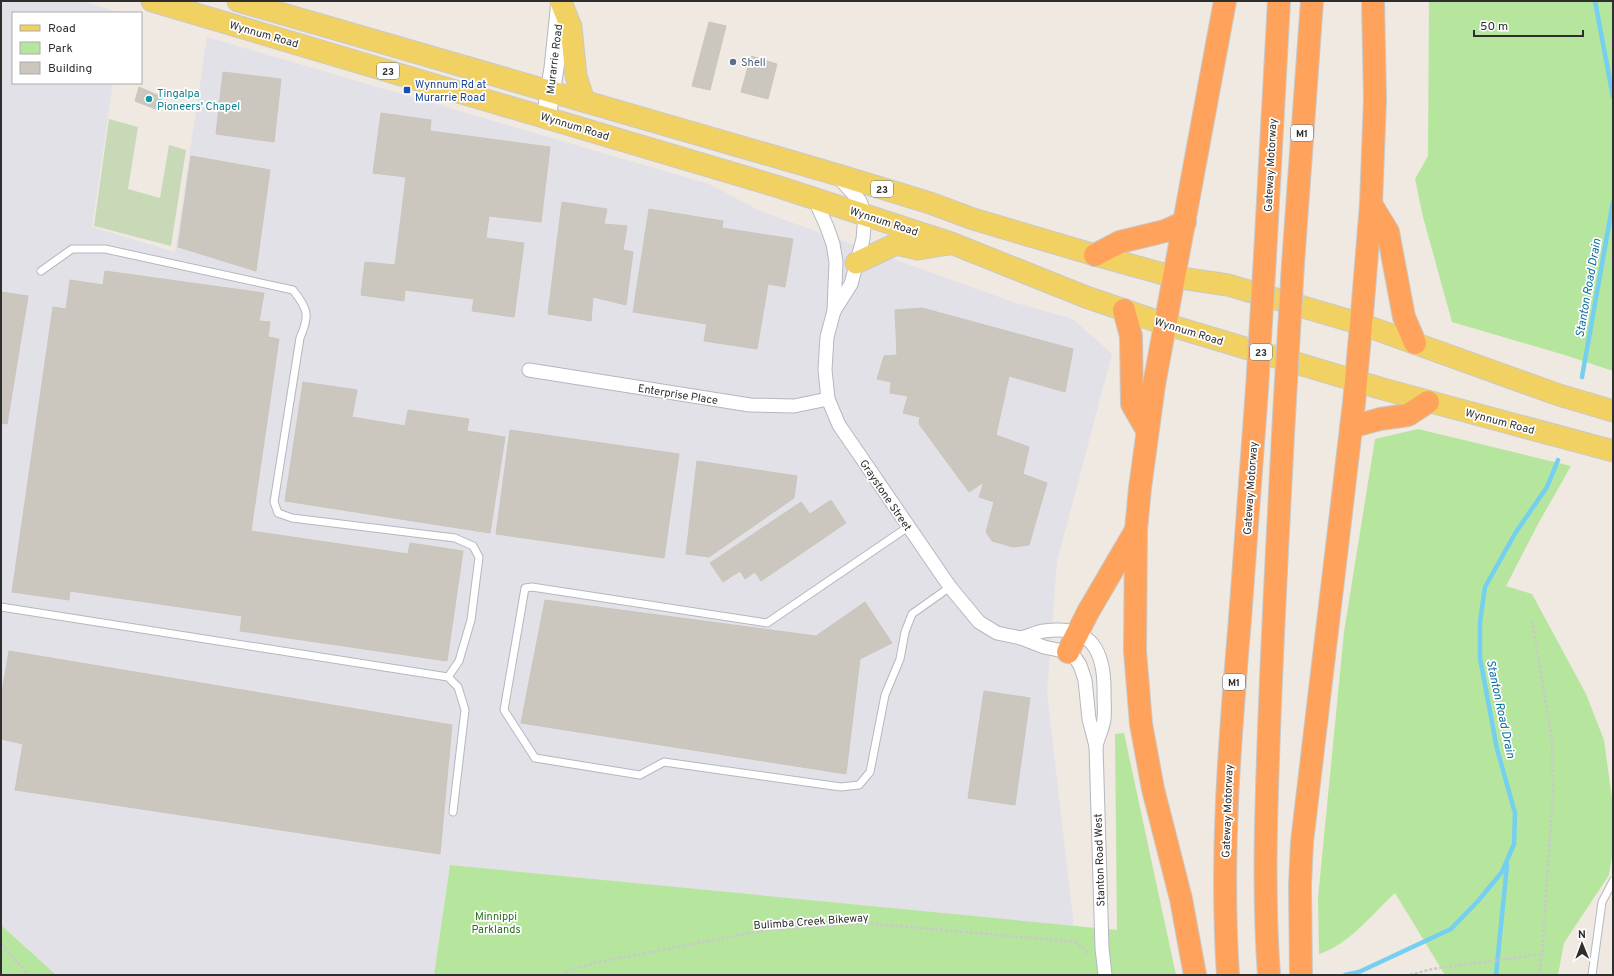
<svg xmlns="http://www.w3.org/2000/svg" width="1614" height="976" font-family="Overpass,sans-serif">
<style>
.industrial{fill:#e3e1e8}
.green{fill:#b6e59e}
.cemetery{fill:#c8d9b8}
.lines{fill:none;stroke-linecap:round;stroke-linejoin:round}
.stream{stroke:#75cff0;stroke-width:4.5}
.building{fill:#cbc7bf;stroke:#cbc5ba}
.lane-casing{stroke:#b4b7c1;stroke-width:9}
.street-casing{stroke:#b4b7c1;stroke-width:15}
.secondary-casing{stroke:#b4b7c1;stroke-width:21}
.primary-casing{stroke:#c9c9c9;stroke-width:23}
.highway-casing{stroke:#c9c9c9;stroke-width:24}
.path{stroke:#c9c9c9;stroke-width:2.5;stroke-dasharray:3 2;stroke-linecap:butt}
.lane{stroke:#fff;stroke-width:7}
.street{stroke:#fff;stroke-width:13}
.secondary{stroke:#fff;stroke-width:19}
.primary{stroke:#f2d163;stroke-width:21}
.highway{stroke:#ffa35c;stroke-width:22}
.highway-bridge-casing{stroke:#c9c9c9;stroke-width:24;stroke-linecap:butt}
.highway-bridge{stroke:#ffa35c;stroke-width:22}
.service-dot{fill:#5c6f8a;stroke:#fff;stroke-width:1.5}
.transit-dot{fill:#1a4fb4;stroke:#fff;stroke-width:1.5}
.culture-dot{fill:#0f9aa8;stroke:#fff;stroke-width:1.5}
.labels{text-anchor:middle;stroke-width:3.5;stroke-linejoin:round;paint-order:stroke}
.shield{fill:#fff;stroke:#6d6d6d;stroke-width:1}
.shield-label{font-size:10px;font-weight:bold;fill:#2e2e2e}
.street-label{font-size:11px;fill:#2e2e2e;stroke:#fff}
.service-label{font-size:11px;fill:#4e5e75;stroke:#fff;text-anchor:start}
.transit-label{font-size:11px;fill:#164399;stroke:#fff;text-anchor:start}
.culture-label{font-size:11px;fill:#0d838f;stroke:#fff;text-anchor:start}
.park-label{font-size:11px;fill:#2c6e1b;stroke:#fff}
.water-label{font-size:12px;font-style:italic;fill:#0d6fa3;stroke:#fff}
</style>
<rect width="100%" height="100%" fill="#efe9e1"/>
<path class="industrial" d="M1,1H81L122,13H13V83H113L92,227L175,252L207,37L709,184L760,211L1016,303L1073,319L1112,354L1057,562L1047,693L1074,927L450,865L434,975H55L1,925Z"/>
<g class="green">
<path d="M1429,1H1613V371L1568,356L1452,322L1423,217L1415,179L1428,156Z"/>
<path d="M1418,429L1571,466L1538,524L1506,586L1532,594L1586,694L1604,740L1613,806V851L1609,875L1564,943L1558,975H1445L1395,893C1371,915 1350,944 1319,954L1318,898L1344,632L1375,439Z"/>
<path d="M1124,733L1176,975H434L450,865L1117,930L1115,734Z"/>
<path d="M1,925L56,975H1Z"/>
</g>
<path class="cemetery" d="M109,119L138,127L128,189L160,198L169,145L186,150L171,246L94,226Z"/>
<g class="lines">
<g class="stream">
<path d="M1595,1L1613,97"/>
<path d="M1582,377L1613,202"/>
<path d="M1345,975L1359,972L1451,929L1478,901L1502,872L1514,844L1515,813L1497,749L1480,658V622L1485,587L1516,532L1547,487L1558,460"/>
<path d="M1496,975L1507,865"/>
</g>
</g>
<g class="building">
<path d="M709,22L726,26L710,90L692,86Z"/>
<path d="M751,56L777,64L768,99L741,92Z"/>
<path d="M223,72L281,79L274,142L216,134Z"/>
<path d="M139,87L162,97L158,110L135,101Z"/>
<path d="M381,113L431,120L430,131L550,147L541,222L489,216L486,238L524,243L514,317L472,311L474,299L405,290L404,301L361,295L365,262L395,265L406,177L373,173Z"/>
<path d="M191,156L270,170L256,271L178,247Z"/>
<path d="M562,202L607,209L604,224L627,226L623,250L633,252L626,305L593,297L591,321L548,314Z"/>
<path d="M649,209L723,221L707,324L633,312Z"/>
<path d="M722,228L793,239L785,287L768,284L757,349L704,341Z"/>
<path d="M105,271L264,293L259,321L270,322L268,337L279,339L251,531L408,554L410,543L463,551L447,661L240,631L242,616L70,591L69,600L12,592L53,307L66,309L70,280L103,285Z"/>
<path d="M1,292L28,296L7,424L1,423Z"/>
<path d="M922,308L1073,349L1065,392L1009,376L996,435L1029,447L1023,474L1047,483L1029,545L1013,547L992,541L986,532L994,502L979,497L984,482L969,492L919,424L920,417L903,413L908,396L890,393L891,382L877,379L884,356L897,355L895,310Z"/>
<path d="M303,382L357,390L352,417L405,426L408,410L469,419L467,431L505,437L490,533L285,501Z"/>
<path d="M510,430L679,454L664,558L496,534Z"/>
<path d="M697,461L797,476L794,498L709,557L686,554Z"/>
<path d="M831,500L846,523L761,581L755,572L745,579L740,571L723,582L710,563L801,502L810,514Z"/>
<path d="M545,600L816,636L865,602L892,643L860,659L846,774L521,723Z"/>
<path d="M9,651L452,725L440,854L15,790L23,744L1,739V698Z"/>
<path d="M984,691L1030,698L1015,805L968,798Z"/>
</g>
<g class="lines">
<defs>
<g id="lane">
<path d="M41,271L72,249H105L293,290C308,309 310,315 300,338L274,502L278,513L292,518L455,538L473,546L479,557L471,620L459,661L448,677"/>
<path d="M908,527L767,623L532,587L525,588L504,710L535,758L640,775L664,762L841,787L859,785L870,772L885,695L900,659L905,632L912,614L950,587"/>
<path d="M1,607L448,677L458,687L465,710L453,812"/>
<path d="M1592,975L1602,902L1613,881"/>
</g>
<g id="street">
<path d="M814,198L827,227L833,244L836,262L834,311L827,337L825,370L828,399L839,425L950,587L979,622L997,633L1021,638L1044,647L1068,652L1076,659L1080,665L1085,680L1089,719L1096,746L1102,948L1105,975"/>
<path d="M834,311L851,284L863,239L865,215L860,201L839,178"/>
<path d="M529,370L750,405L794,406L828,399"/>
<path d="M1021,638C1028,636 1037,632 1044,631C1093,624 1105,653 1104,694C1104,702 1105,711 1104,719C1103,728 1098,737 1096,746"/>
</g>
<path id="secondary" d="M546,118L554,68L561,1"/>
<g id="primary">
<path d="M152,1L779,187L951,243L1086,297L1165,324L1383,389L1613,451"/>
<path d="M238,1L835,174L930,203L973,219L1095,255L1174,277L1228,285L1361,324L1559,395L1613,411"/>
<path d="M561,2L571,27L576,76L584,101"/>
<path d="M856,263L896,244L918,249L949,244"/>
</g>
<g id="highway">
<path d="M1371,204L1388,232L1404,317L1415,343"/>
<path d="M1095,255L1120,242L1165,231L1185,222"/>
<path d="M1265,256L1279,1"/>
<path d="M1293,264L1312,1"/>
<path d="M1124,310L1131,336L1132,404L1147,430"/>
<path d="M1351,427L1380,419L1408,415L1428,402"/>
<path d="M1068,652L1088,612L1136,530"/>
<path d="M1195,975L1181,899L1153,789L1141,724L1135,651L1136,530L1140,488L1154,385L1225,1"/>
<path d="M1228,975C1220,856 1230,737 1240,619C1246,542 1251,466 1257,389"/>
<path d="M1269,975C1263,894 1266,812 1269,730C1273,620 1279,509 1285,398"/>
<path d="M1301,975L1300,885L1302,842L1354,403L1363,302L1371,204L1375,99L1373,1"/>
</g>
</defs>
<use href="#lane" class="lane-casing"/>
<use href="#street" class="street-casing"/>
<use href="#secondary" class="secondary-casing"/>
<use href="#primary" class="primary-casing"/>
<use href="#highway" class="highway-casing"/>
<g class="path">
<path d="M1532,621L1552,741L1553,792L1542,954L1539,975"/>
<path d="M1,944L29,975"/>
<path d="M561,975L573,969L599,962L766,930L864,923L1076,942L1088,953"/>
<path d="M1410,975L1432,969L1542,954"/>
</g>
<use href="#lane" class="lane"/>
<use href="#street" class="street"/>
<use href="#secondary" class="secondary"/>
<use href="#primary" class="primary"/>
<use href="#highway" class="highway"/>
<defs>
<g id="highway-bridge">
<path d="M1257,389L1265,256"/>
<path d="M1285,398L1293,264"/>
</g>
</defs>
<use href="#highway-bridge" class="highway-bridge-casing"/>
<use href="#highway-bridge" class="highway-bridge"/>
</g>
<circle class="service-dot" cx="733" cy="62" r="4"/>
<rect class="transit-dot" x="403" y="86" width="8" height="8" rx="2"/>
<circle class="culture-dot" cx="149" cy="99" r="4"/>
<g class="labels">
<g class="shield">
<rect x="377" y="63" width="22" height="16" rx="3"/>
<rect x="1291" y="125" width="22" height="16" rx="3"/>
<rect x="871" y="181" width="22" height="16" rx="3"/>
<rect x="1250" y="344" width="22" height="16" rx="3"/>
<rect x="1223" y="674" width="22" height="16" rx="3"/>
</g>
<g class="shield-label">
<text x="388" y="75">23</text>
<text x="1302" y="137">M1</text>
<text x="882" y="193">23</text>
<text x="1261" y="356">23</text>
<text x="1234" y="686">M1</text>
</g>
<g class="street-label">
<text transform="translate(264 34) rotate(16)" y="4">Wynnum Road</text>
<text transform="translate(554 59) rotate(-83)" y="4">Murarrie Road</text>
<text transform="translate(575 126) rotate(17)" y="4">Wynnum Road</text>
<text transform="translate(1270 165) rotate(-87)" y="4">Gateway Motorway</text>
<text transform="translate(884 221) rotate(18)" y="4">Wynnum Road</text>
<text transform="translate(1189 331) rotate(17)" y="4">Wynnum Road</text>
<text transform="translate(678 394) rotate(9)" y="4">Enterprise Place</text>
<text transform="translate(1500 421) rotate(15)" y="4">Wynnum Road</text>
<text transform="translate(1250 488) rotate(-86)" y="4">Gateway Motorway</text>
<text transform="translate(886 495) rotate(56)" y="4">Graystone Street</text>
<text transform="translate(1227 811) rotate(-88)" y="4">Gateway Motorway</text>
<text transform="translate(1099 860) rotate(-92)" y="4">Stanton Road West</text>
<text transform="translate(811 921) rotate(-4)" y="4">Bulimba Creek Bikeway</text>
</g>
<g class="service-label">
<text x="741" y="66">Shell</text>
</g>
<g class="transit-label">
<text x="415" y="88">Wynnum Rd at<tspan x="415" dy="13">Murarrie Road</tspan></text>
</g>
<g class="culture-label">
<text x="157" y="97">Tingalpa<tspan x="157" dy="13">Pioneers' Chapel</tspan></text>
</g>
<g class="park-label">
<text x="496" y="920">Minnippi<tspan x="496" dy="13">Parklands</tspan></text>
</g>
<g class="water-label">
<text transform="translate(1588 288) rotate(-80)" y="4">Stanton Road Drain</text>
<text transform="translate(1501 709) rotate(78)" y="4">Stanton Road Drain</text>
</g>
</g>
<rect width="1614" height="976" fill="none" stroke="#2e2e2e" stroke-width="4"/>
<rect x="12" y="12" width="130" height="72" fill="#ffffff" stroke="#ababab"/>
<rect x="20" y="25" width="20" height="6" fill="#f2d163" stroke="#ababab"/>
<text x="48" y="32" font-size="12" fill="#2e2e2e">Road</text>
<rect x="20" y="42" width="20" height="12" fill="#b6e59e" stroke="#ababab"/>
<text x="48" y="52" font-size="12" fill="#2e2e2e">Park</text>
<rect x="20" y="62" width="20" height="12" fill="#cbc7bf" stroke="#ababab"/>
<text x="48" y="72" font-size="12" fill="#2e2e2e">Building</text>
<g transform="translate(1582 944) rotate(359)" stroke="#ffffff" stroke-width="3" paint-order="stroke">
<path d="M0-3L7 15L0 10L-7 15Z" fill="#2e2e2e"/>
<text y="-6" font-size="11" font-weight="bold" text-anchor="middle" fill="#2e2e2e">N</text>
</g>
<path d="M1474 30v6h109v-6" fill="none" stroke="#2e2e2e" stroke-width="2"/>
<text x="1480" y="30" font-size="12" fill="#2e2e2e" stroke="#ffffff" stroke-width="3" paint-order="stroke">50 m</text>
</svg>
